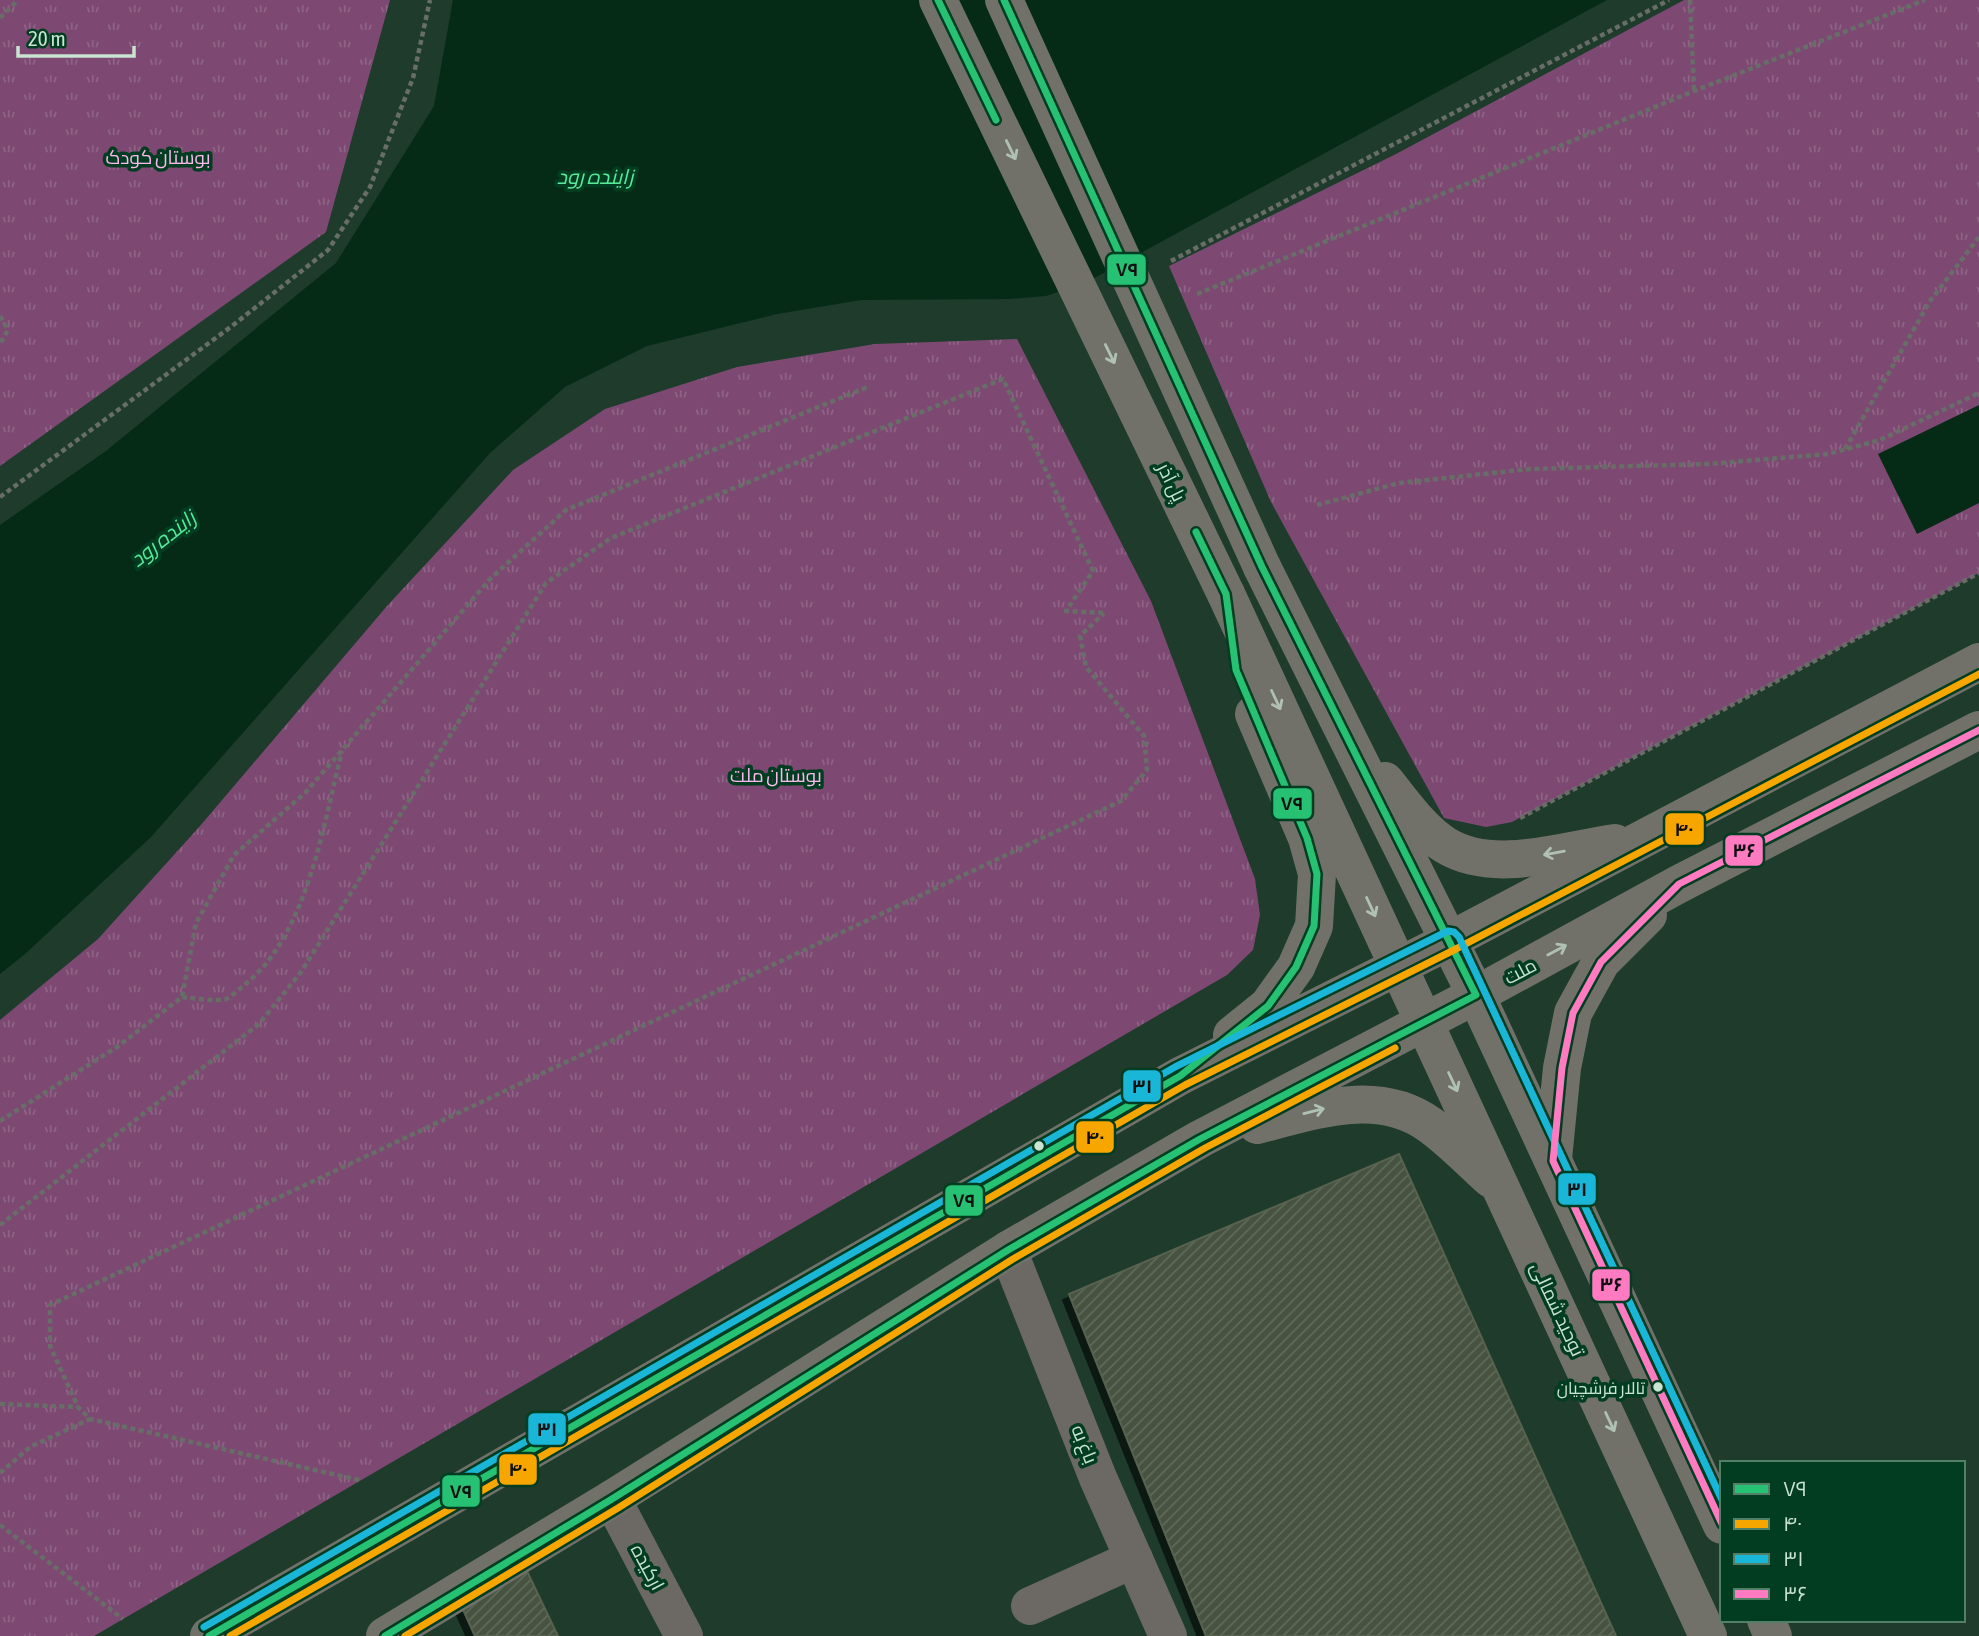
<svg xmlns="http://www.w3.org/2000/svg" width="1979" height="1636" font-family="'Asap Condensed',Cairo,sans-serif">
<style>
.park{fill:url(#park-tufts)}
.water{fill:#052b17}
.building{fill:url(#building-hatch);stroke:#586250;stroke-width:2;filter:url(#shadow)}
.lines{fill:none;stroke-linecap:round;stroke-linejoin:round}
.path{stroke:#686d67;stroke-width:4.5;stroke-dasharray:5 3.5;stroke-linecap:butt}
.minor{stroke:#6c6864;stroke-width:38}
.major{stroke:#71716a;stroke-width:38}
.major-bridge{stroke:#71716a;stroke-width:38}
.bus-1-casing{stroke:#023d21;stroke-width:12}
.bus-2-casing{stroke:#023d21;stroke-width:12}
.bus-3-casing{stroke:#023d21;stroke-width:12}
.bus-4-casing{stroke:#023d21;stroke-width:12}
.bus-1{stroke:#26c172;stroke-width:7}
.bus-2{stroke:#f7a600;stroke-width:7}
.bus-3{stroke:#1ab6d8;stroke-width:7}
.bus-4{stroke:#fe7ac1;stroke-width:7}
.oneway{stroke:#afc2b2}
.bus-dot{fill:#c9e4d1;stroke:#023d21;stroke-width:2.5}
.labels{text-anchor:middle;stroke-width:7;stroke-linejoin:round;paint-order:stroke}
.bus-label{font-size:17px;fill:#c9e4d1;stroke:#023d21;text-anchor:end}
.park-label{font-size:19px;fill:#feb9ed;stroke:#023d21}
.street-label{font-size:19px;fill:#c9e4d1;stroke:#023d21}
.water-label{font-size:21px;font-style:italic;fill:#56eb9a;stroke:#023d21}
.line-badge{stroke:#023d21;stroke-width:2.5}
.pale-badge-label{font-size:19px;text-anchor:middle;font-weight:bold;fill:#111}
</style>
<defs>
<pattern id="park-tufts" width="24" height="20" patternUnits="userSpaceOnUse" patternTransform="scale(1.75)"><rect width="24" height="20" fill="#7d4973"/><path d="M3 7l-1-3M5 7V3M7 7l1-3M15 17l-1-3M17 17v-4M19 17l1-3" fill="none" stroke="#8e6386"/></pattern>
<pattern id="building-hatch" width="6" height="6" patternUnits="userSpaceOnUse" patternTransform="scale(1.75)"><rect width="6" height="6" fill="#465240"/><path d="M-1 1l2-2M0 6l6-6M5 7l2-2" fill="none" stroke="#5f6b5b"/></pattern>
<filter id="shadow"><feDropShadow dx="-6" dy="6" stdDeviation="0" flood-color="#0009"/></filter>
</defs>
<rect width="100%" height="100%" fill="#1e3b2c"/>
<g class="park">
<path d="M0,0H390L326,232L0,466Z"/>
<path d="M1684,0H1979V573L1512,822L1486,827L1444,818L1271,502L1169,266L1396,154Z"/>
<path d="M1017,339L1151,601L1255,879L1260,915L1253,950L1227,975L94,1636H0V1020L98,939L200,826L387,606L513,470L605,409L737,367L875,344Z"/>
</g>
<g class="water">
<path d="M453,0H1607L1087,282L1046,296L1009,299L861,300L777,314L647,346L565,387L490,453L151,837L25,954L0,974V525L106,451L336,263L434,106Z"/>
<path d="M1979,405V503L1917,534L1878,454Z"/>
</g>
<g class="building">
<path d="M1399,1154L1616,1636H1206L1069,1294Z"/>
<path d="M525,1567L558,1636H475L461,1605Z"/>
</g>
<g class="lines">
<g class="path">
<path d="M1690,0L1694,91"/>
<path d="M0,18L18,0"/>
<path d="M1171,261L1669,0"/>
<path d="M1197,294L1694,91L1925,0"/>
<path d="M0,316L8,330L0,344"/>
<path d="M1845,449L1930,301L1979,237"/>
<path d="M0,497L232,326L328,250L370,187L413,78L430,0"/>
<path d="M1317,505L1399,483L1530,469L1708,464L1828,454L1880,440L1979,393"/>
<path d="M1520,818L1979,573"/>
<path d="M182,997C193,998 216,1002 226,999C231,997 238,990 243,986C307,937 323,826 342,751"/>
<path d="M0,1121L117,1047L182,997L196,923L234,855L305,793L491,578L566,510L870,386"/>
<path d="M0,1225L259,1024L301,972L546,583L611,538L1003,379L1093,571L1066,611L1103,613"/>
<path d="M0,1404L78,1407"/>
<path d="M0,1473L30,1447L90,1419"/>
<path d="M359,1480L90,1419L78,1407L50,1346V1305L1121,801L1147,770L1144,736L1086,667L1080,636L1104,613"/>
<path d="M0,1525L123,1619"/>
</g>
<g class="minor">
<path d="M1008,1250L1098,1478L1168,1636"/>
<path d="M612,1499L684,1636"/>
<path d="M1030,1606L1134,1559"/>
</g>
<g class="major">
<path d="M1262,567L1476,995L1722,1525"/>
<path d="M1226,594L1708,1636"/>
<path d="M1385,781C1403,803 1421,830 1445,845C1494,875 1563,850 1615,843"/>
<path d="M1232,1035L1268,1006L1296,967L1314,926L1317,874L1307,838L1254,714"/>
<path d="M1257,1125C1314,1111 1377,1087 1430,1125C1451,1140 1471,1161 1491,1179"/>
<path d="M1553,1159L1562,1068L1573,1013L1601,962L1648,915"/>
<path d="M1766,1620L1773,1636"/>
<path d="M209,1636L1180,1076L1449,941L1979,662"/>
<path d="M385,1636L612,1499L1008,1250L1200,1139L1476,995L1679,884L1979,730"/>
</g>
<g class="major-bridge">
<path d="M938,0L1226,594"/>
<path d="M1004,0L1262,567"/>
</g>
<defs>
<g id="bus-1">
<path d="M938,0L996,120"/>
<path d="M209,1636L1180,1076L1268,1006L1296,967L1314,926L1317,874L1307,838L1236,670L1226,594L1196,532"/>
<path d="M385,1636L612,1499L1008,1250L1200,1139L1476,995L1262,567L1004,0"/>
</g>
<g id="bus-2">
<path d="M230,1636L1185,1085L1454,950L1979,674"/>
<path d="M405,1636L618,1508L1013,1259L1205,1148L1395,1048"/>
</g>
<path id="bus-3" d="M204,1627L1175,1067L1448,931L1454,932L1459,937L1722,1500"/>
<path id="bus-4" d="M1722,1524L1553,1161L1562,1068L1573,1013L1601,962L1679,884L1979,730"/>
</defs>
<use href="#bus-1" class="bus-1-casing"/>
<use href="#bus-2" class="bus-2-casing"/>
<use href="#bus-3" class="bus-3-casing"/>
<use href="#bus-4" class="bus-4-casing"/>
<use href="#bus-1" class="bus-1"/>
<use href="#bus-2" class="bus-2"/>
<use href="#bus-3" class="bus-3"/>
<use href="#bus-4" class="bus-4"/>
</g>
<defs><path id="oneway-shaft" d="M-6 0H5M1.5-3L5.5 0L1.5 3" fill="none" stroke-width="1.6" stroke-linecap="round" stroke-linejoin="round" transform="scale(1.75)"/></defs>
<g class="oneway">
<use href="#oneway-shaft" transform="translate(1011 150) rotate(64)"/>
<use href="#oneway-shaft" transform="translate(1110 354) rotate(64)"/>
<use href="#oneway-shaft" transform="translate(1276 700) rotate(65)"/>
<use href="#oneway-shaft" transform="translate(1554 853) rotate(170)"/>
<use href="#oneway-shaft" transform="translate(1371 907) rotate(65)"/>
<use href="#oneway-shaft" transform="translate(1557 950) rotate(-28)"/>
<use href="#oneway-shaft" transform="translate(1453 1082) rotate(65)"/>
<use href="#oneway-shaft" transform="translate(1314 1111) rotate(-14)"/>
<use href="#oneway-shaft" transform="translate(1610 1422) rotate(65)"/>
</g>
<g class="bus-dot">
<circle cx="1039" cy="1146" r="6"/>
<circle cx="1658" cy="1387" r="6"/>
</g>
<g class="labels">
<g class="bus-label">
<text x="1645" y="1394">تالار فرشچیان</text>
</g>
<g class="park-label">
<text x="158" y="164">بوستان کودک</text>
<text x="776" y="782">بوستان ملت</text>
</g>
<g class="street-label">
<text transform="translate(1172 482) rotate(64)" y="7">پل آذر</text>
<text transform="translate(1520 971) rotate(-28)" y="7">ملت</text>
<text transform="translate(1558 1309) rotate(65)" y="7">توحید شمالی</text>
<text transform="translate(1085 1444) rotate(68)" y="7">باغ به</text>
<text transform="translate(648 1567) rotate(62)" y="7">ارکیده</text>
</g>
<g class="water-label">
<text x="595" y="184">زاینده رود</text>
<text transform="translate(163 539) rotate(-38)" y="7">زاینده رود</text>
</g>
</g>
<g class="line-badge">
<rect x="1106" y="253" width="41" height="33" rx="7" fill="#26c172"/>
<rect x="1272" y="787" width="41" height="33" rx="7" fill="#26c172"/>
<rect x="1664" y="812" width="41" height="34" rx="7" fill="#f7a600"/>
<rect x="1724" y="834" width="40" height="33" rx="7" fill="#fe7ac1"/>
<rect x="1122" y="1069" width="40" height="34" rx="7" fill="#1ab6d8"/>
<rect x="1075" y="1120" width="40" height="34" rx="7" fill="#f7a600"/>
<rect x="1557" y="1172" width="40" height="34" rx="7" fill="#1ab6d8"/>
<rect x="944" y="1184" width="40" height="33" rx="7" fill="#26c172"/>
<rect x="1591" y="1268" width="40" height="34" rx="7" fill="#fe7ac1"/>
<rect x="527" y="1412" width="40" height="34" rx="7" fill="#1ab6d8"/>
<rect x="498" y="1453" width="40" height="33" rx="7" fill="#f7a600"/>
<rect x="441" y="1474" width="40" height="34" rx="7" fill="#26c172"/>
</g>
<g class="pale-badge-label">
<text x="1127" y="276">۷۹</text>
<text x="1292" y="810">۷۹</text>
<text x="1684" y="836">۴۰</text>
<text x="1744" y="857">۳۶</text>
<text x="1142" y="1093">۳۱</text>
<text x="1095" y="1144">۴۰</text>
<text x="1577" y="1196">۳۱</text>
<text x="964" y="1207">۷۹</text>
<text x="1611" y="1291">۳۶</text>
<text x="547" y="1436">۳۱</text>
<text x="518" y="1476">۴۰</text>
<text x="461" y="1498">۷۹</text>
</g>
<rect x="1720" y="1461" width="245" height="161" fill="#023d21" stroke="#528067" stroke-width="2"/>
<rect x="1734" y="1484" width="35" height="10" fill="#26c172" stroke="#528067" stroke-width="2"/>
<text x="1783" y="1496" font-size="21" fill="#c9e4d1">۷۹</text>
<rect x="1734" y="1519" width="35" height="10" fill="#f7a600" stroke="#528067" stroke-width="2"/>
<text x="1783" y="1531" font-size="21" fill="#c9e4d1">۴۰</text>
<rect x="1734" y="1554" width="35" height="10" fill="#1ab6d8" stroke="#528067" stroke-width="2"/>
<text x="1783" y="1566" font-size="21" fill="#c9e4d1">۳۱</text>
<rect x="1734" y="1589" width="35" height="10" fill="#fe7ac1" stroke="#528067" stroke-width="2"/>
<text x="1783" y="1601" font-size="21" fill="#c9e4d1">۳۶</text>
<path d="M18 46v10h116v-10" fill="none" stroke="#c9e4d1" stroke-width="3.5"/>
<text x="28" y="46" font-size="21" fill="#c9e4d1" stroke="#023d21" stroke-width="5" paint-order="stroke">20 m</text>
</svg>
